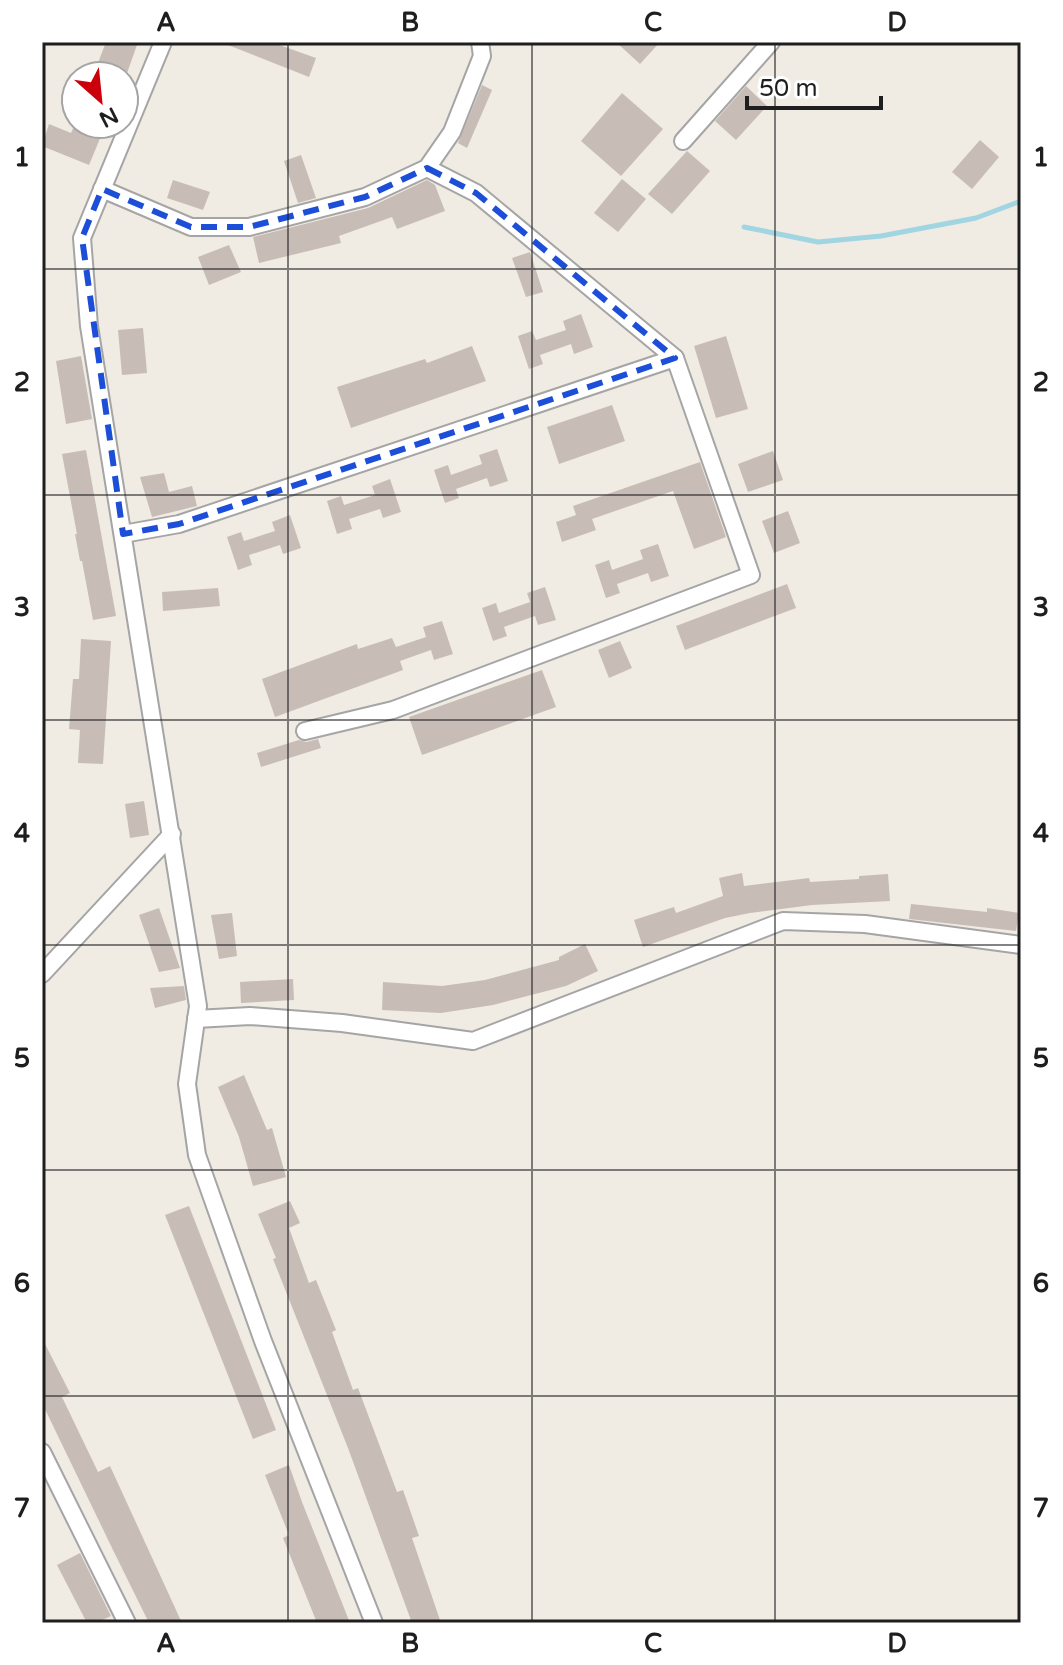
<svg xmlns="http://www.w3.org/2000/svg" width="1063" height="1665" font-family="'Varela Round',sans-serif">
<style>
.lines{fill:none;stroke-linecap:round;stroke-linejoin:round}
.stream{stroke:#a0d5e1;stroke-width:5}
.building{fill:#c8bdb6}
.street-casing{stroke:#a5a5a5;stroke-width:20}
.street{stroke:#fff;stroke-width:16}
.marked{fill:none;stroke:#1d4ed8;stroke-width:6;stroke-dasharray:16 10;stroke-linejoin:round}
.grid{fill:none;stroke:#1e1e1e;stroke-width:2;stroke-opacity:0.55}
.neatline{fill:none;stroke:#1e1e1e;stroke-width:3}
.grid-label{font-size:26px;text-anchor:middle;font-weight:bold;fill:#1e1e1e}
</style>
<rect width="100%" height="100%" fill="#f0ebe3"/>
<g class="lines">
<path class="stream" d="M744,227L818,242L881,236L976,218L1021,201"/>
</g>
<g class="building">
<path d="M106,42H138L126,76H93Z"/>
<path d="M271,42L316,58L309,77L223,43Z"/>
<path d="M616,42H660L640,64Z"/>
<path d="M482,85L492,90L467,148L458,143Z"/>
<path d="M746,86L767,106L736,140L715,121Z"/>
<path d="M622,93L663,129L621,176L581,141Z"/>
<path d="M49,124L71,133L75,124H106L89,165L42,146Z"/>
<path d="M980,140L999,157L972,189L952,172Z"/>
<path d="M687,151L710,171L672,214L648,194Z"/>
<path d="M301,155L316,198L298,203L284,161Z"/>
<path d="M622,179L646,199L618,232L594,213Z"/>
<path d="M173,180L210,192L203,210L167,198Z"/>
<path d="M427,180L435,185L445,211L397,229L392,217L339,236L341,243L259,263L253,237L368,208Z"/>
<path d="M229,245L241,272L209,285L198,257Z"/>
<path d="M530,252L543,292L526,297L512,258Z"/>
<path d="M581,314L593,347L574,354L571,344L540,355L543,364L529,369L518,336L532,331L536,340L566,330L563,321Z"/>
<path d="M143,328L147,373L122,375L118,330Z"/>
<path d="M726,336L748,409L716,418L694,346Z"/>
<path d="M472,346L486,381L351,428L337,387L425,359L427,363Z"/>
<path d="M81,356L92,419L66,424L56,361Z"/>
<path d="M612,405L625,441L559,464L547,427Z"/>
<path d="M497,449L508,481L490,487L487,478L456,489L459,498L445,503L434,470L448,465L451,475L482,464L479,455Z"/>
<path d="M86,450L116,616L93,620L82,561H80L75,534H77L62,454Z"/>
<path d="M773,451L783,480L748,492L738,464Z"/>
<path d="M700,462L726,537L694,549L673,491L592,519L596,530L562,542L556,522L576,515L573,506Z"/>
<path d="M164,473L169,492L192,486L197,506L152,517L140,477Z"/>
<path d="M390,479L401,512L383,518L380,509L349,519L352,529L337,534L327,501L341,496L344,505L375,495L372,486Z"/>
<path d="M788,511L800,543L774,553L762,521Z"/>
<path d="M290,515L301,548L283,554L280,545L249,555L252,565L238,570L227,537L241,532L244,541L275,531L272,522Z"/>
<path d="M658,544L669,576L651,582L648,573L617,584L620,593L606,598L595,565L609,560L612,570L643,559L640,550Z"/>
<path d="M787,584L796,608L685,650L676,626Z"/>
<path d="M545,587L556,620L538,625L535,616L504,627L507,636L493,641L482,608L496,603L499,613L530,602L527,593Z"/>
<path d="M218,588L220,606L163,611L162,592Z"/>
<path d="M442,621L453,654L434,660L431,650L400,661L403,670L275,717L262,679L357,644L358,649L392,638L396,647L426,637L423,627Z"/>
<path d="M81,639L111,641L103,764L78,763L80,730L69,729L73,679H79Z"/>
<path d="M620,641L632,668L609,678L598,650Z"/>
<path d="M542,670L556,707L422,755L409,717Z"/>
<path d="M318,739L321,748L261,767L257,753L299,740L307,742Z"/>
<path d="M144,801L149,835L130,838L125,804Z"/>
<path d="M742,873L744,886L809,878L810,882L859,879V876L888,874L890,901L812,905L750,913L725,918L643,947L634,920L674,907L676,913L723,896L719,878Z"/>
<path d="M911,904L987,912V908L1019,913L1016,931L909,919Z"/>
<path d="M159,908L180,968L159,972L139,915Z"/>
<path d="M232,913L237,956L219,959L211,915Z"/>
<path d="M585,944L598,971L566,986L493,1005L441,1013L382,1010L383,982L442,986L485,980L559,960V957Z"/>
<path d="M293,979L294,1000L241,1003L240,982Z"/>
<path d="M184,986L186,1000L155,1008L150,988Z"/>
<path d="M244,1075L267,1130L272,1128L286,1177L253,1186L239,1137L218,1087Z"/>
<path d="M290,1201L300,1223L289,1228L309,1283L316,1280L336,1330L332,1332L353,1390L358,1388L397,1492L403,1490L419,1536L412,1538L441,1623H412L348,1448L273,1259L276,1258L258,1214Z"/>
<path d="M189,1206L276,1430L253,1439L165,1215Z"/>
<path d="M42,1338L70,1393L62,1397L98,1472L110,1466L182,1623H149L113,1550L42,1403Z"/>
<path d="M289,1465L302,1502L350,1623H317L283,1538L289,1535L265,1475Z"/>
<path d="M80,1553L111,1616L96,1623H87L57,1565Z"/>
</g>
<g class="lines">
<defs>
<g id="street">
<path d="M163,42L82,238L89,326L198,1006L187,1084L197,1155L263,1341L374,1623"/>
<path d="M683,141L771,42"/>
<path d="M102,189L191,227H249L365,197L427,168L452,132L482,56L480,42"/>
<path d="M123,534L179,524L675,358"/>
<path d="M305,731L393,710L751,575L675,358L476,193L427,168"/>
<path d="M42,974L172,834"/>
<path d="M196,1019L250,1016L342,1023L473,1041L783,921L865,924L1021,945"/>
<path d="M42,1452L127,1623"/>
</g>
</defs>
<use href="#street" class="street-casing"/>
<use href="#street" class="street"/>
</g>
<path class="marked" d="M427,168L476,193L675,358L179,524L123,534L82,238L102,189L191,227H249L365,197Z"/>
<path class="grid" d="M288,42V1623M532,42V1623M775,42V1623M42,269H1021M42,495H1021M42,720H1021M42,945H1021M42,1170H1021M42,1396H1021"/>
<rect width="1063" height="1665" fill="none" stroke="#ffffff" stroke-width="88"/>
<g transform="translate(100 100) rotate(153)"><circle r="38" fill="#ffffff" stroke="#a5a5a5" stroke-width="2"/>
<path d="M0-6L14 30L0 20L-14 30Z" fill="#cc000a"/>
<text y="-12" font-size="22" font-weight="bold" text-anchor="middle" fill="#1e1e1e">N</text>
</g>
<path d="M747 96v12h134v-12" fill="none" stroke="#1e1e1e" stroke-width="4"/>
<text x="759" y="96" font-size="24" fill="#1e1e1e" stroke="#ffffff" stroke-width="6" paint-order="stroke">50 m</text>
<rect x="44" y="44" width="975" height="1577" class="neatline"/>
<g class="grid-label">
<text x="166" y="31">A</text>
<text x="410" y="31">B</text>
<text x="653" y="31">C</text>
<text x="897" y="31">D</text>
<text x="22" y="166">1</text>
<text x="1041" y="166">1</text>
<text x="22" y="391">2</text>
<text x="1041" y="391">2</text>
<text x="22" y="616">3</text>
<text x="1041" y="616">3</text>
<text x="22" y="842">4</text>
<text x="1041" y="842">4</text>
<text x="22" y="1067">5</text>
<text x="1041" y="1067">5</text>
<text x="22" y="1292">6</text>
<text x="1041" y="1292">6</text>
<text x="22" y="1517">7</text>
<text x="1041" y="1517">7</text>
<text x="166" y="1652">A</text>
<text x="410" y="1652">B</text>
<text x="653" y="1652">C</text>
<text x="897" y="1652">D</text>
</g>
</svg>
